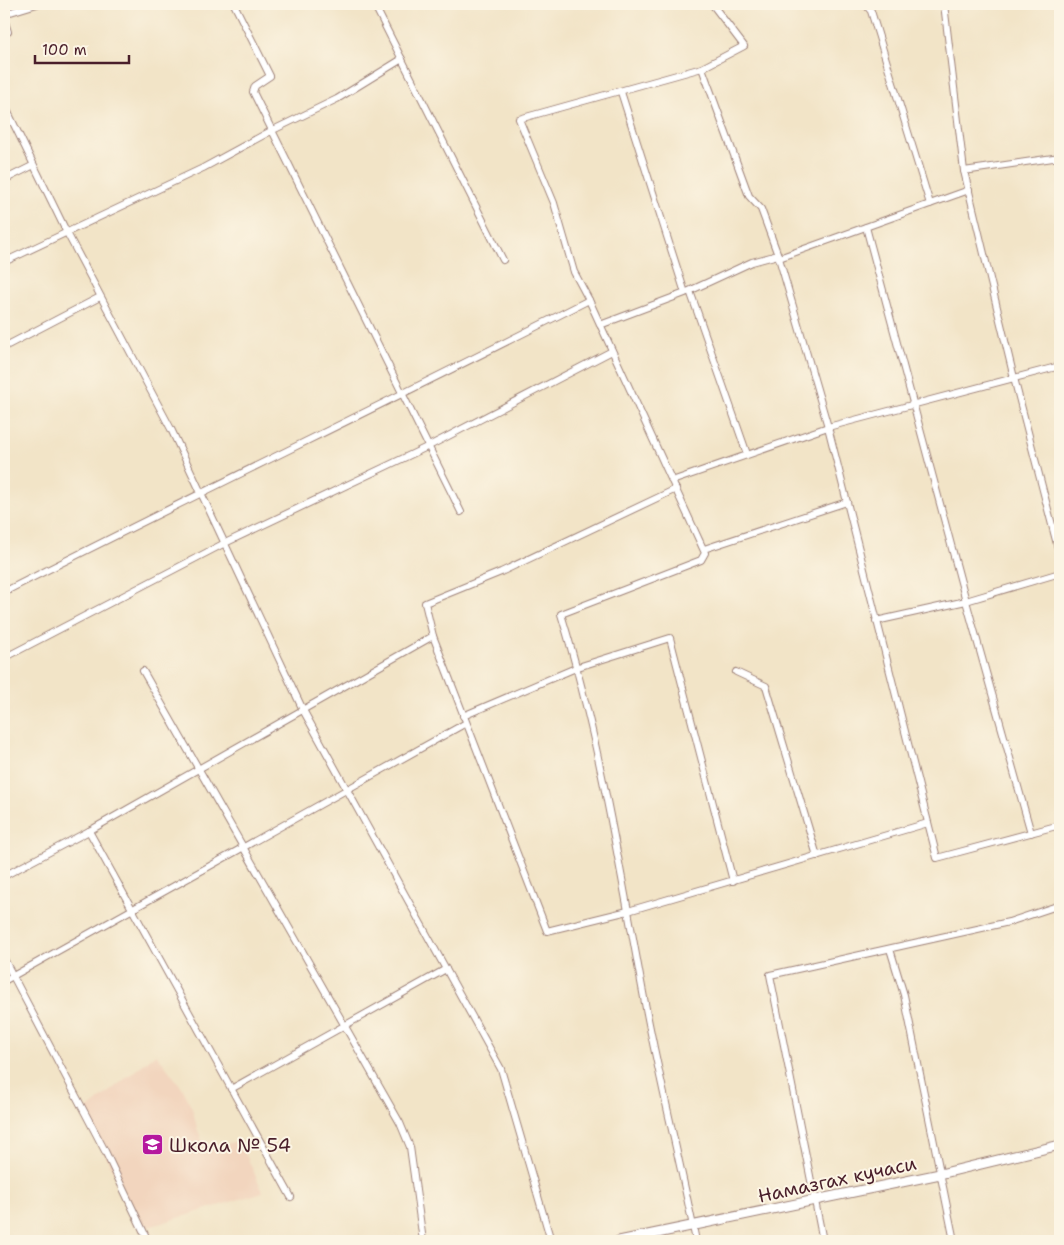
<svg xmlns="http://www.w3.org/2000/svg" width="1064" height="1245" font-family="'Shantell Sans',sans-serif">
<style>
.built{fill:#f2d5be}
.lines{fill:none;stroke-linecap:round;stroke-linejoin:round}
.street-casing{stroke:#9e8279;stroke-width:8}
.secondary-casing{stroke:#9e8279;stroke-width:11}
.street{stroke:#fff;stroke-width:6}
.secondary{stroke:#fff;stroke-width:9}
.labels{text-anchor:middle;stroke-width:4;stroke-linejoin:round;paint-order:stroke}
.poi-label{font-size:19px;fill:#4a1f2b;stroke:#fcf5e5;text-anchor:start}
.street-label{font-size:19px;fill:#4a1f2b;stroke:#fcf5e5}
</style>
<rect width="100%" height="100%" fill="#fcf5e5"/>
<filter id="ink" filterUnits="userSpaceOnUse"><feTurbulence type="fractalNoise" baseFrequency=".02" numOctaves="2"/><feDisplacementMap in="SourceGraphic" scale="10" xChannelSelector="R" yChannelSelector="G"/><feConvolveMatrix kernelMatrix="1 2 1 2 8 2 1 2 1" color-interpolation-filters="sRGB"/></filter>
<filter id="wash" filterUnits="userSpaceOnUse"><feTurbulence type="fractalNoise" baseFrequency=".0096" numOctaves="4" result="noise"/><feDisplacementMap in="SourceGraphic" scale="20" xChannelSelector="R" yChannelSelector="G"/><feGaussianBlur stdDeviation="1.12" result="paint"/><feColorMatrix in="noise" values="0 0 0 0 0 0 0 0 0 0 0 0 0 0 0 0 0 1.4 0 .05"/><feComposite in="paint" operator="in"/></filter>
<g filter="url(#wash)">
<rect width="100%" height="100%" fill="#f2e4c7"/>
<path class="built" d="M156,1054L183,1089L193,1111L197,1128L206,1151L239,1140L263,1192L142,1229L84,1112Z"/>
</g>
<g filter="url(#ink)">
<g class="lines">
<defs>
<g id="street">
<path d="M234,4L270,76L255,86L253,92L461,512"/>
<path d="M374,4L503,260"/>
<path d="M865,4L871,11L930,204"/>
<path d="M944,4L964,171L1014,378L1060,556"/>
<path d="M4,14L37,4"/>
<path d="M4,19L8,32L4,34"/>
<path d="M702,68L749,196L761,209L779,258L828,427L937,858L1060,825"/>
<path d="M4,104L66,231L171,429L303,710L501,1069L551,1241"/>
<path d="M964,171L1060,157"/>
<path d="M4,180L32,166"/>
<path d="M866,227L966,601L1031,833"/>
<path d="M779,258L969,190"/>
<path d="M4,262L203,168L271,131L337,99L402,59"/>
<path d="M690,291L747,454"/>
<path d="M687,292L752,262L778,255"/>
<path d="M600,325L685,293L621,92"/>
<path d="M4,347L100,297"/>
<path d="M672,481L828,427L1060,366"/>
<path d="M676,489L501,572L425,603L433,636L547,931L628,911L928,823"/>
<path d="M704,549L847,502"/>
<path d="M4,592C198,493 395,399 589,300"/>
<path d="M876,621L966,601L1060,573"/>
<path d="M4,658L223,544L429,446L612,351"/>
<path d="M143,671L400,1123L410,1147L423,1241"/>
<path d="M736,672L766,686L817,856"/>
<path d="M463,716L578,667L670,638L733,881"/>
<path d="M89,831L291,1197"/>
<path d="M4,876L89,831L433,636"/>
<path d="M890,949L904,995L954,1241"/>
<path d="M4,959L105,1151L148,1241"/>
<path d="M4,981L466,723"/>
<path d="M231,1089L446,969"/>
<path d="M696,1241C680,1160 659,1079 644,998C620,870 599,737 561,614L701,560L705,553L589,300L574,272L554,203L519,119L702,68L744,46L712,4"/>
<path d="M823,1241L770,975L1009,922L1060,905"/>
</g>
<path id="secondary" d="M619,1241L940,1174L1060,1145"/>
</defs>
<use href="#street" class="street-casing"/>
<use href="#secondary" class="secondary-casing"/>
<use href="#street" class="street"/>
<use href="#secondary" class="secondary"/>
</g>
</g>
<defs>
<symbol id="school-square" viewBox="-11 -11 22 22"><rect x="-9" y="-9" width="18" height="18" rx="4" fill="#b5179e" stroke="#fcf5e5"/><path d="M0-5L7-2L0 1L-7-2ZM-4 1L0 2.5L4 1V4Q0 6-4 4Z" fill="#fff"/></symbol>
</defs>
<g fill-rule="evenodd">
<use href="#school-square" x="140" y="1132" width="25" height="25"/>
</g>
<g class="labels">
<g class="poi-label">
<text x="169" y="1152">Школа № 54</text>
</g>
<g class="street-label">
<text transform="translate(837 1179) rotate(-12)" y="7">Намазгах кучаси</text>
</g>
</g>
<rect width="1064" height="1245" fill="none" stroke="#fcf5e5" stroke-width="20"/>
<path d="M35 55v8h94v-8" fill="none" stroke="#4a1f2b" stroke-width="2.5"/>
<text x="42" y="55" font-size="15" fill="#4a1f2b" stroke="#fcf5e5" stroke-width="4" paint-order="stroke">100 m</text>
</svg>
